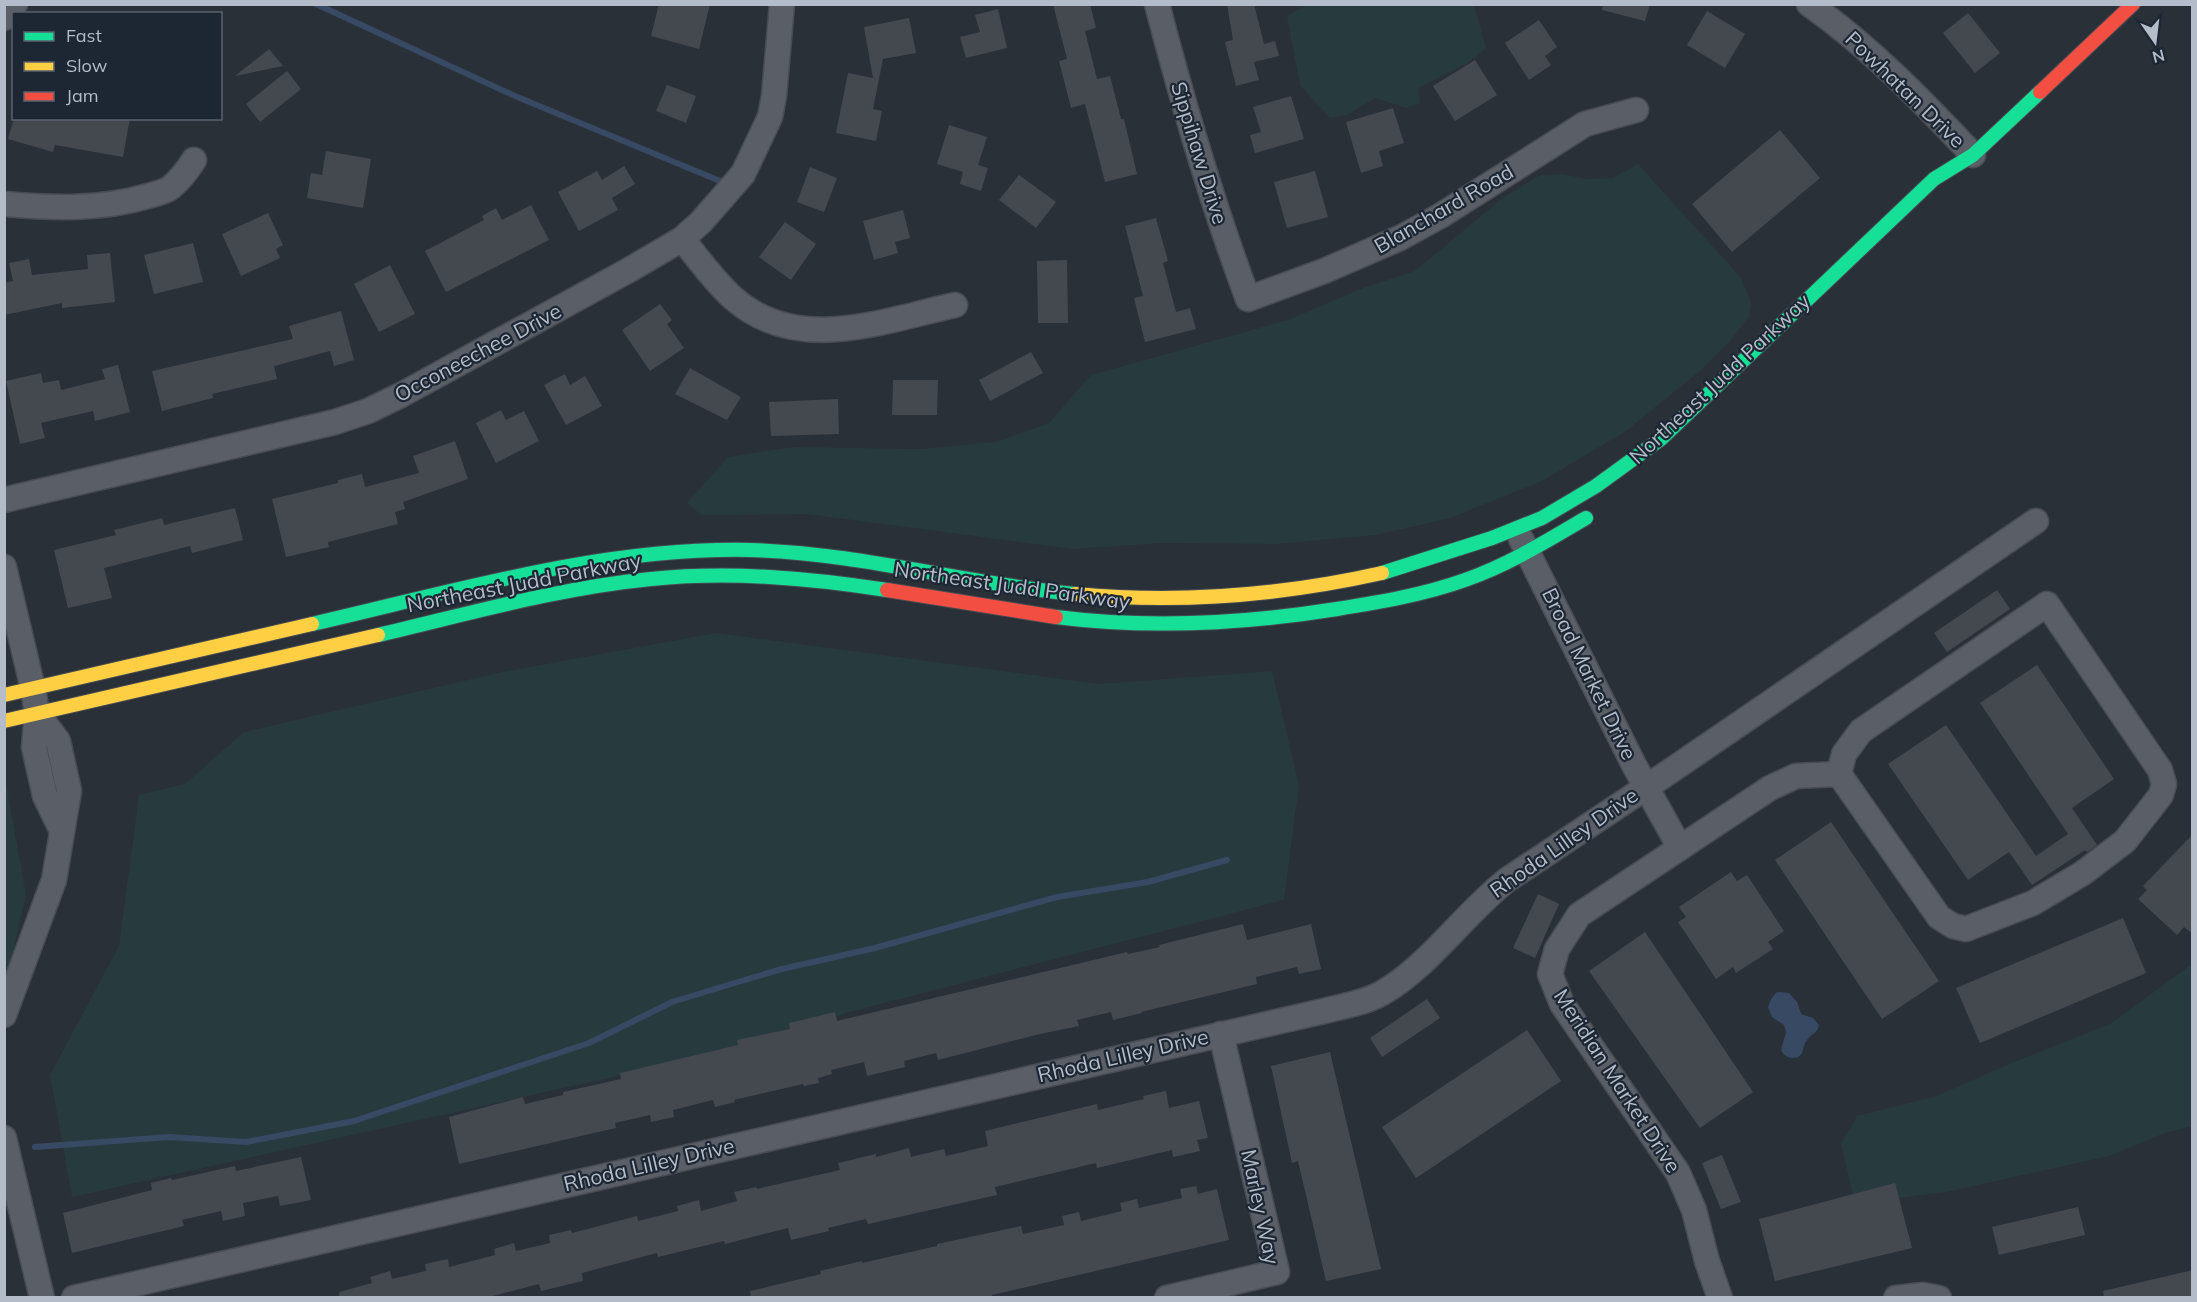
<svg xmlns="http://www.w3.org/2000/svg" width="2197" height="1302" font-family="Mulish,sans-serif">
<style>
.green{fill:#273a3e}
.water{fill:#384963}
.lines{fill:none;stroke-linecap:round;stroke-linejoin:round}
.stream{stroke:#384963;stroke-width:6}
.building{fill:#444950}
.street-casing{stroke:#484c53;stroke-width:27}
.fast-casing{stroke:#474c53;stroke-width:16}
.slow-casing{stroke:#474c53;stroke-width:16}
.jam-casing{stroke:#474c53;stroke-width:16}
.street{stroke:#5a5e66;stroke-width:24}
.fast{stroke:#16e098;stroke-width:14}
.slow{stroke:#ffcf43;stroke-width:14}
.jam{stroke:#f24e42;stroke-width:14}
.labels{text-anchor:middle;stroke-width:4.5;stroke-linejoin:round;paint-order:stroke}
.street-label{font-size:21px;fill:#b4bcc9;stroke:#1d2633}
</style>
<rect width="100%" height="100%" fill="#2a3038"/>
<g class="green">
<path d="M1309,4L1474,5L1486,48L1468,63L1418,88L1420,103L1406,108L1375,98L1347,115L1330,118L1300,85L1287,16Z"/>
<path d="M1638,164L1741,278L1751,302L1749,316L1731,340L1700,371L1626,431L1542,481L1450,518L1375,535L1277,544L1162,543L1073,549L807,514L701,515L687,503L728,457L794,447L920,449L996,442L1049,423L1091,375L1288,320L1363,288L1415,271L1504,197L1538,176L1563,174L1586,179L1613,178Z"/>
<path d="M716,633L1100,684L1272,671L1299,785L1284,900L849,1012L744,1048L72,1197L50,1075L119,946L139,795L185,784L244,732L502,672Z"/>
<path d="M4,773L26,894L9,971L5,980Z"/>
<path d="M2192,964V1126L2165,1133L2109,1156L1946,1192L1855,1203L1841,1144L1857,1116L1934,1097L2014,1062L2110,1024Z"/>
</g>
<path class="water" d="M1777,992L1789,993L1797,1002L1801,1014L1813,1018L1819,1025C1817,1034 1812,1033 1807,1040C1801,1047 1806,1058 1792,1058C1786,1057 1784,1055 1781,1050L1786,1032L1784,1025L1772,1017L1768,1007L1771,999Z"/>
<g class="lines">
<g class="stream">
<path d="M316,4L515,96L720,181"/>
<path d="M35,1147L169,1137L246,1142L354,1121L589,1043L672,1002L738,982L782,969L875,948L1057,897L1148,882L1227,860"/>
</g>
</g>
<g class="building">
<path d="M659,4H710L699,49L651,36Z"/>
<path d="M1053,4H1090L1096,28L1085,31L1097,79L1110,76L1121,119H1124L1137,174L1105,182L1085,104L1071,108L1059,61L1067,59Z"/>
<path d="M1227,4H1254L1264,44L1275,41L1279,56L1254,62L1259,80L1236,86L1225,42L1233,40Z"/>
<path d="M1603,4H1650L1645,21L1602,10Z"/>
<path d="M998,9L1007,48L966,58L960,37L980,32L975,15Z"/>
<path d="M1707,11L1745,34L1725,68L1687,45Z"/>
<path d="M1968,13L2000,53L1975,73L1943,33Z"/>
<path d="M909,18L916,53L883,59L873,109L882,111L876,141L836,133L848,73L873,78L864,27Z"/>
<path d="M1539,20L1557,47L1545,56L1551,65L1529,80L1505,43Z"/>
<path d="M269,49L283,66L235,76Z"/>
<path d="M1475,60L1497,95L1455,121L1433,86Z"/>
<path d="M287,71L301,89L260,122L246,104Z"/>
<path d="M667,85L696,96L686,123L656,111Z"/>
<path d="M1291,96L1304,139L1255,153L1250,135L1261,132L1253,107Z"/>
<path d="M1393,108L1404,143L1379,151L1383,166L1361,173L1346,122Z"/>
<path d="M14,118H130L123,157L55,145L53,152L8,139Z"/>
<path d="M949,125L987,137L978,165L988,168L981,191L960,184L963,172L937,164Z"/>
<path d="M1780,130L1820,178L1732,252L1692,204Z"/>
<path d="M326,151L371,159L363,208L307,198L311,173L322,175Z"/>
<path d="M624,166L635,184L612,198L618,210L579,231L558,192L597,171L602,180Z"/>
<path d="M810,167L837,178L824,212L797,202Z"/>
<path d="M1315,171L1328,217L1287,228L1274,182Z"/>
<path d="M1019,175L1056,202L1036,228L999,200Z"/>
<path d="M531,205L549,240L446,292L425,251L484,220L482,216L496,208L502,220Z"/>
<path d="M903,210L910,238L895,242L898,253L874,260L863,221Z"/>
<path d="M268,213L283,245L276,249L280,258L241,276L222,234Z"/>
<path d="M1156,218L1168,261L1163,263L1176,312L1190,308L1196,329L1145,342L1134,298L1143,296L1125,226Z"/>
<path d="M785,222L816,244L791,280L759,257Z"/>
<path d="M193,243L203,282L154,294L144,255Z"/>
<path d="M110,253L115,302L62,308V303L4,315V283L13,281L9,263L29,259L32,275L88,269L87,255Z"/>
<path d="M1067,260L1068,323H1038L1037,261Z"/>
<path d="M390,265L415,314L379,332L354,284Z"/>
<path d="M660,304L672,320L667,324L684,348L650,371L622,330Z"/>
<path d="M341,311L354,360L334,366L330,351L274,366L277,379L212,394L213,398L162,411L152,371L293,339L289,326Z"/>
<path d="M1031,352L1043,373L990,401L979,380Z"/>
<path d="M118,365L130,412L95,421L93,411L41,423L45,438L20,444L6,381L41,373L43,383L59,380L61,390L105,379L102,369Z"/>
<path d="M690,368L741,397L727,420L675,394Z"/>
<path d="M565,374L570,385L585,376L602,406L566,425L544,385Z"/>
<path d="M893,380H938L937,415H892Z"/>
<path d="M838,399L839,434L771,436L769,402Z"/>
<path d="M501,410L506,420L524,411L539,441L496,463L476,423Z"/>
<path d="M455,441L468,479L403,502L405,509L395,512L398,524L328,542L329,547L286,557L272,499L338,483V480L362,474L365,487L419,473L413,456Z"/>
<path d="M235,508L243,540L192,553L190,546L104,568L112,598L68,608L54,550L116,535L114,530L162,518L164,525Z"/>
<path d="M1997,590L2010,609L1947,652L1934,633Z"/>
<path d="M2037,665L2114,779L2072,808L2097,845L2087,852L2085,850L2032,885L2009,852L1968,880L1888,764L1946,725L2036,856L2068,834L1980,703Z"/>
<path d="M1831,822L1939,981L1882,1019L1775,860Z"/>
<path d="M2193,834V934L2184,927L2177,935L2138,899L2147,890L2143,886Z"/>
<path d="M1731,872L1737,881L1747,875L1784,931L1768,942L1773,949L1736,973L1733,967L1716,979L1678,922L1686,917L1679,907Z"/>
<path d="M1538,894L1559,904L1535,958L1513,948Z"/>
<path d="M2123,918L2146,973L1980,1043L1956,988Z"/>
<path d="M1243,924L1247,940L1311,924L1321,969L1299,974L1297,967L1256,977L1257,984L1141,1012L1142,1013L1113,1020L1111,1012L1077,1020L1079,1026L1040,1034L938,1060L936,1053L904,1061L905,1067L867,1076L864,1062L831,1070L832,1074L818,1078L819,1083L804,1086L803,1084L734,1100L735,1102L715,1107L713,1100L673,1110L674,1117L651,1122L650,1115L615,1123L616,1128L459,1164L449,1117L523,1097L525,1104L563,1095V1092L621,1079L620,1073L738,1045L737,1040L790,1029L789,1023L835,1012L837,1021L1127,952L1128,954L1160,947L1159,945Z"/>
<path d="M1645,932L1753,1092L1700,1128L1589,971Z"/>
<path d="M1427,999L1440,1018L1382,1057L1370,1038Z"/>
<path d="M1527,1030L1561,1081L1416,1178L1382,1127Z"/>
<path d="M1330,1052L1381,1269L1326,1281L1298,1161L1292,1163L1271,1066Z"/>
<path d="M1166,1091L1169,1108L1199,1101L1208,1138L1197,1140L1200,1151L1173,1157L1172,1150L1097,1168L1096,1163L995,1187L997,1195L868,1224L866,1219L828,1228L829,1231L791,1240L788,1228L725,1244L724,1241L658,1257L657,1253L582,1273L583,1281L541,1291L539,1284L485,1298H339V1292L372,1283L370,1277L390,1271L392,1279L426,1271L425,1264L448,1259L449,1267L495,1255L494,1249L514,1243L516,1251L550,1243L549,1235L571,1230L572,1233L637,1216L638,1221L678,1211L677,1206L699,1200L701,1211L737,1201L734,1192L756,1187L757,1189L840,1170L838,1163L876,1154V1157L909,1148L911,1157L944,1149L946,1156L988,1146L985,1131L1097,1104L1098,1110L1144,1099L1143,1096Z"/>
<path d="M1722,1155L1741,1202L1721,1209L1702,1163Z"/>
<path d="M301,1157L311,1200L280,1206L278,1196L243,1203L245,1216L223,1221L221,1211L182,1220L184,1226L72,1253L63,1213L152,1190L151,1183L171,1178L172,1180L235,1166L236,1171Z"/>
<path d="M1895,1183L1912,1248L1775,1281L1759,1219Z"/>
<path d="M1196,1186L1198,1194L1217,1189L1229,1240L992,1295V1298H751L750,1291L821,1274L820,1271L862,1261V1263L937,1246V1244L1021,1226L1023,1234L1064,1225L1062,1216L1079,1212L1081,1221L1122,1211L1120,1203L1137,1199L1139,1208L1182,1198L1180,1189Z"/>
<path d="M2078,1207L2085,1235L1999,1255L1992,1227Z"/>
<path d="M2193,1270V1298H2104L2103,1291Z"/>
</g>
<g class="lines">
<defs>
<g id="street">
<path d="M1157,4C1183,104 1212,203 1248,299L1324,271L1400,238L1440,216L1585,124L1636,110"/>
<path d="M1809,4C1870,47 1922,101 1973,155"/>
<path d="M4,18L15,4"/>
<path d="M4,204C52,208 101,210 148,196C155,194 164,192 170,188C180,180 187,171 194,160"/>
<path d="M682,239C698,258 714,281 733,298C797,355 882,321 955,305"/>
<path d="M4,500L335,422L368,411L401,395L629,270L682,239L701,222L743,174L770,117L774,96L782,4"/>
<path d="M1521,539L1634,765L1680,848"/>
<path d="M4,567L33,689L37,713L34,747L45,796L61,829"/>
<path d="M4,1015L54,880L69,791L58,741L37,713"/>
<path d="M4,1138L42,1298"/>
<path d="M74,1298L1324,1011C1343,1006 1365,1003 1382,993C1428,967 1464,914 1507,880L1669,772L2036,521"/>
<path d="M1167,1298L1277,1272L1221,1034"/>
<path d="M1720,1298L1707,1261L1694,1210L1678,1173L1562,1004L1550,974L1557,949L1579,915L1770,788L1796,776L1839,774L1939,917L1953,926L1966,929L2033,903L2083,873L2125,841L2161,795L2164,784L2160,770L2047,604L1861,731L1844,754L1839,774"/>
<path d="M1896,1298L1923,1295L1939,1298"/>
</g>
<g id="fast">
<path d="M1382,573L1492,538L1542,518L1596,486L1662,438L1934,179L1973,155L2040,92"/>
<path d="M1056,617C1150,629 1243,624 1337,609C1380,602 1423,595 1465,580C1508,565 1547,541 1586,518"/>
<path d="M312,624C456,591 601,547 750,550C860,553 966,584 1075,594"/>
<path d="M378,635C468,614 558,588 651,579C730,571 809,578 887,590"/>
</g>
<g id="slow">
<path d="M1075,594C1180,604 1279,596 1382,573"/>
<path d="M4,695L312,624"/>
<path d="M4,721L378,635"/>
</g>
<g id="jam">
<path d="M2040,92L2133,4"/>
<path d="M887,590L1056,617"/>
</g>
</defs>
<use href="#street" class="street-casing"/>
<use href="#fast" class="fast-casing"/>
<use href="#slow" class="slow-casing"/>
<use href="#jam" class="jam-casing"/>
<use href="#street" class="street"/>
<use href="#fast" class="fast"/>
<use href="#slow" class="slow"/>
<use href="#jam" class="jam"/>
</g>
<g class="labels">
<g class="street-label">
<text transform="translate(1905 90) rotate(44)" y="7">Powhatan Drive</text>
<text transform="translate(1199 153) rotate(73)" y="7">Sippihaw Drive</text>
<text transform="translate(1444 209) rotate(-30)" y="7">Blanchard Road</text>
<text transform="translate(478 353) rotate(-28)" y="7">Occoneechee Drive</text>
<text transform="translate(1720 379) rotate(-43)" y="7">Northeast Judd Parkway</text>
<text transform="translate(524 583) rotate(-11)" y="7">Northeast Judd Parkway</text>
<text transform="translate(1012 586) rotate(8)" y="7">Northeast Judd Parkway</text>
<text transform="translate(1589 674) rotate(64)" y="7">Broad Market Drive</text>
<text transform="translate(1564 843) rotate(-35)" y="7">Rhoda Lilley Drive</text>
<text transform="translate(1123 1056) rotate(-13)" y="7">Rhoda Lilley Drive</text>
<text transform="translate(1617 1081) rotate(57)" y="7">Meridian Market Drive</text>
<text transform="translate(649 1165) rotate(-13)" y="7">Rhoda Lilley Drive</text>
<text transform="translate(1260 1207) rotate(78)" y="7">Marley Way</text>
</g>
</g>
<rect width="2197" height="1302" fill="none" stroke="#b4bcc9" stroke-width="12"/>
<rect x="12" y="12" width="210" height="108" fill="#1d2633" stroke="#59626f" stroke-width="1.5"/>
<rect x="24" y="32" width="30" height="9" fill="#16e098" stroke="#59626f" stroke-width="1.5"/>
<text x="66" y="42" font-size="18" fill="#b4bcc9">Fast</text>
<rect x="24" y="62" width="30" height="9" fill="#ffcf43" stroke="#59626f" stroke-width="1.5"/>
<text x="66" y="72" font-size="18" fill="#b4bcc9">Slow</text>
<rect x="24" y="92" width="30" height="9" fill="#f24e42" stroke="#59626f" stroke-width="1.5"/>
<text x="66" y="102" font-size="18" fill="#b4bcc9">Jam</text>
<g transform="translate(2155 42) rotate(166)" stroke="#1d2633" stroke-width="4.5" paint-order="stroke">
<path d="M0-4.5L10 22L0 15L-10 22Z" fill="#b4bcc9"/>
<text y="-9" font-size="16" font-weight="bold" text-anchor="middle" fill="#b4bcc9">N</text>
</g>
</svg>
